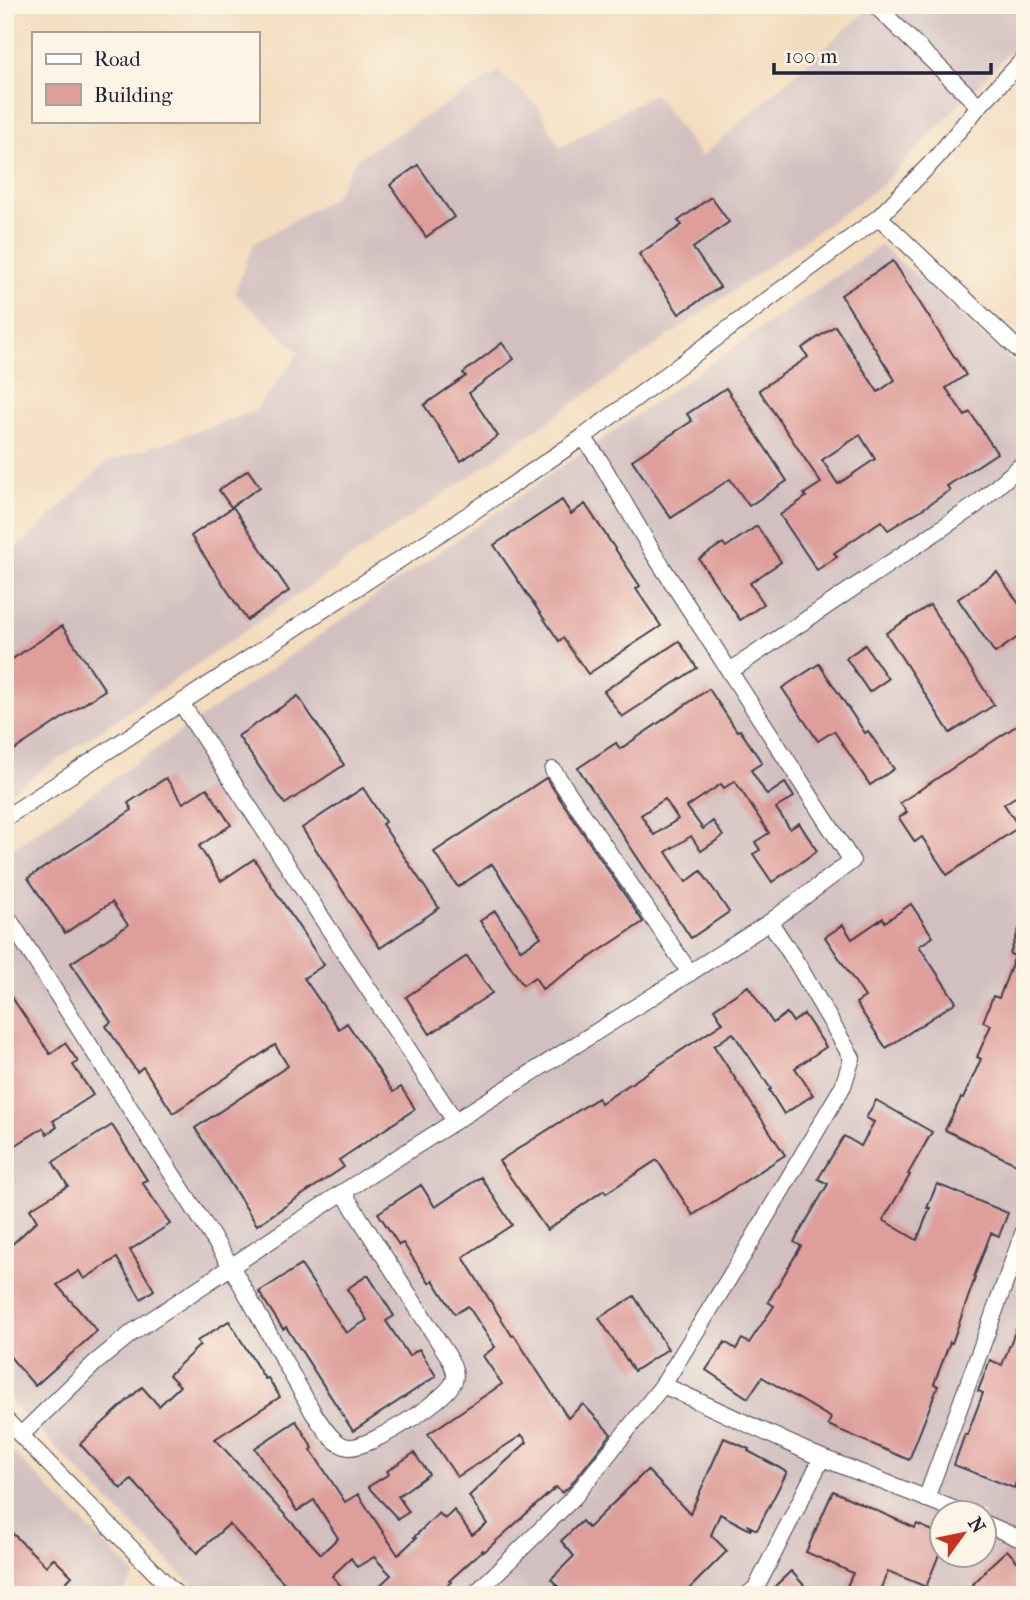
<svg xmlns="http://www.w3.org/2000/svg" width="1030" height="1600" font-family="'IM FELL French Canon',serif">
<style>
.industrial{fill:#d2bfc0;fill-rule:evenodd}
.building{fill:#de9f9b;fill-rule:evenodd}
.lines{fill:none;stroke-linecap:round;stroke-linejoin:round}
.minor-casing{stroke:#413e4e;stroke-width:18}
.minor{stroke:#fff;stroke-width:16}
</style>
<rect width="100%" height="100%" fill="#fcf5e5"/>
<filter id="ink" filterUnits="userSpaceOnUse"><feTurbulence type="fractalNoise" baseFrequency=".0143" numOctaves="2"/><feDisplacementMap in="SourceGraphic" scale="14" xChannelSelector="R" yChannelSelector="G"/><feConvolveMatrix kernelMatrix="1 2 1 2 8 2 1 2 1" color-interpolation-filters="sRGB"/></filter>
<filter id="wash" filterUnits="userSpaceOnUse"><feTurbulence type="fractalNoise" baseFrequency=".00686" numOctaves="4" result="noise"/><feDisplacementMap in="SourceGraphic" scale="28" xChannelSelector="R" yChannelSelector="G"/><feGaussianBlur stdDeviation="1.57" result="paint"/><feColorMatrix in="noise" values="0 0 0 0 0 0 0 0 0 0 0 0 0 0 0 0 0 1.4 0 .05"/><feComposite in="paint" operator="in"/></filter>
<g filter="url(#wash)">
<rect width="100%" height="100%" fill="#f3dbbc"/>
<g class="industrial">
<path d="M870,5H1025V36L881,186L476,472L5,796V557L29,537L107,462L254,412L300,353L235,293L253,244L334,197L357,158L499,72L537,105L560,148L654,93L701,157L862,15Z"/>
<path d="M881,245L1025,373V1583L1013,1595H202L5,1396V854ZM942,1512H984V1554H942Z"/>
<path d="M5,1444L136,1576L119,1595H5Z"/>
</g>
<g id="blocks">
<g class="building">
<path d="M418,165L454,217L426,237L390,185Z"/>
<path d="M711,197L729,222L693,248L720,287L679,314L639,254L682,225L678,221Z"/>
<path d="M893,261L966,375L946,388L965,416L970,412L997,453L947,486L950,490L924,508L888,530L881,521L834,553L837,557L817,570L780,515L806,497L804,494L821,483L759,390L808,357L802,348L835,326L878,392L895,380L841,295ZM860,435L875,459L838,484L822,460Z"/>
<path d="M502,343L514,359L469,393L498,436L461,461L424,405L466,376L463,373Z"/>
<path d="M726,388L787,481L749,506L730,479L671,518L632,460L692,421L687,414Z"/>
<path d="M248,470L260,487L231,507L219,490Z"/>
<path d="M562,500L571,514L585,504L640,586L636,589L661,626L588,674L563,638L559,641L494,545Z"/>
<path d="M233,507L289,591L247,620L191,536Z"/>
<path d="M757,526L781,562L750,583L764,604L740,620L699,559L723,543L726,547Z"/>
<path d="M997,572L1025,613V632L995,653L958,599Z"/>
<path d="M930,605L994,705L950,733L886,633Z"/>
<path d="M62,626L105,690L5,756V664Z"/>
<path d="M679,641L697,668L622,717L604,691Z"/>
<path d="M865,645L888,679L869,692L846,658Z"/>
<path d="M819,664L865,733L868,731L894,769L870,785L834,731L818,741L782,688Z"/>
<path d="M709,689L737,731L740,730L762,763L751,770L767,795L785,783L794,797L776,808L790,829L799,823L817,851L772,882L753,854L760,850L755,842L769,833L735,781L724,788L721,784L687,807L703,829L713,821L723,836L701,851L691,836L666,852L686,882L701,871L729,912L691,938L578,768L616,743L620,749ZM665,799L678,819L654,835L641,815Z"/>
<path d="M298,696L344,765L285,804L238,736Z"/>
<path d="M1025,720V791L1004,804L1019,827L947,875L922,837L915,842L899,818L907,812L900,803Z"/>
<path d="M166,778L183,803L207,788L231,825L199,846L221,881L254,859L324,965L304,978L339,1029L347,1023L393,1092L401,1087L415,1109L339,1160L344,1167L257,1225L195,1128L288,1066L275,1045L173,1113L143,1067L137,1072L106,1026L111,1022L71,963L128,925L112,902L65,933L28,878L132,810L128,803Z"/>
<path d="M546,778L643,922L542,989L535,977L523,985L480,921L495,911L521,950L541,937L492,864L458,887L434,852Z"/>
<path d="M363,788L385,822L382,824L439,908L380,948L302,828Z"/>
<path d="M911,904L933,937L919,946L956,1002L886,1048L856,1003L865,997L825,937L843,925L852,939L883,918L885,922Z"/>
<path d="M1023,918H1025V1156L1020,1166L945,1130L961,1098L963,1099L981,1059L977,1057L991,1025L983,1022L993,996L999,998L1015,956L1010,954Z"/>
<path d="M467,956L492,993L430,1034L406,997Z"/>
<path d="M748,986L773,1023L787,1013L793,1022L804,1014L826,1047L795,1068L813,1095L784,1114L769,1090L771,1089L733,1033L714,1046L785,1155L693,1215L657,1160L606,1193L604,1190L547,1230L499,1161L598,1098L601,1103L723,1023L714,1009Z"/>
<path d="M5,987L50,1054L65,1043L78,1062L73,1065L93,1095L53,1121L57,1127L47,1134L43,1128L5,1152V1093L10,1090L5,1084Z"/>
<path d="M876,1100L932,1132L908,1174L910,1175L883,1220L917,1240L930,1208H927L937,1184L1008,1213L999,1236L991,1233L974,1277L975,1278L952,1343L950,1342L934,1384L938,1386L909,1460L828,1425L831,1418L762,1377L748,1398L706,1370L725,1342L736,1349L742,1339L749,1343L774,1306L768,1302L801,1246L794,1242L828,1184L818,1179L844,1136L861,1146L874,1122L866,1118Z"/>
<path d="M112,1125L147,1180L142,1182L170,1224L130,1250L154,1290L141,1299L117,1258L84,1279L79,1271L57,1285L97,1331L35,1386L5,1351V1251L37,1221L30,1209L68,1186L53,1162Z"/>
<path d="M481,1177L512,1225L463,1257L512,1336L514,1335L568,1418L583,1404L611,1434L569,1487L562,1493L556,1487L484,1552L483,1550L449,1581L451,1582L437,1595H370L391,1575L374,1557L357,1567L351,1558L332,1576L349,1595H277L287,1586L229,1524L197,1553L177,1531L178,1530L131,1479L121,1489L80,1444L142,1387L159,1406L180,1386L169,1375L200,1345L197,1341L229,1321L265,1379L268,1378L280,1397L215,1439L321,1554L338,1538L314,1500L297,1511L255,1448L296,1421L313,1448L311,1450L345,1502L358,1494L398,1555L416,1538L414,1537L439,1513L445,1519L454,1510L472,1535L487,1524L469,1496L527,1442L522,1435L457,1477L428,1434L502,1384L483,1356L495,1347L468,1306L455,1314L433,1280L429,1283L403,1243L399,1245L378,1213L421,1185L435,1207Z"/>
<path d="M301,1265L346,1333L367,1320L347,1289L368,1275L394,1316L386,1321L409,1356L419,1349L436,1376L353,1431L286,1327L283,1329L259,1292Z"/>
<path d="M634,1296L668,1349L634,1371L599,1318Z"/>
<path d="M1024,1309L1025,1458L1014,1488L954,1465L965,1434L967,1435L983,1393L978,1391L990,1360L1002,1365Z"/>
<path d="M724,1438L749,1449L748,1451L787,1472L757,1530L749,1526L751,1529L750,1530L720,1514L711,1535L727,1551L683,1595H566L551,1579L574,1556L561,1541L582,1521L588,1528L647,1470L690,1514Z"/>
<path d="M414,1453L429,1474L398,1496L409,1512L398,1519L368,1487L389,1474L387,1471Z"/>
<path d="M833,1491L915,1528L917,1524L942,1535V1547L926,1587L888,1571L878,1595H843L853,1573L806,1552Z"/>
<path d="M5,1526L46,1566L53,1558L72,1576L54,1595H5Z"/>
<path d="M1007,1550L1025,1570V1581L1009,1595H983L973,1584L985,1572L984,1571Z"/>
<path d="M791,1571L801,1582L813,1595H780L773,1588Z"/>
</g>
</g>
</g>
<g filter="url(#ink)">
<use href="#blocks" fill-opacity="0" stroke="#413e4e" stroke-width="2"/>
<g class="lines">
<defs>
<g id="minor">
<path d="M875,5L979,106"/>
<path d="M879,217L1025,356"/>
<path d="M583,437L600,461L652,551L852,861L770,922L798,965L852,1058L843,1086L744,1254L663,1385L815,1455L961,1512"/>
<path d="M730,671L976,505L1025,462"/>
<path d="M181,703L455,1121"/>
<path d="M553,770L690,973"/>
<path d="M5,818L474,511L583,437L879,217L936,158L979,106L1025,58"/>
<path d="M5,913L231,1266L314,1414C323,1426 333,1445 349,1447C368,1449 447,1400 454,1381C457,1372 452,1364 448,1356L343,1192"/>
<path d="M5,1419L177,1595"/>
<path d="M21,1435L95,1363L133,1332L343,1192L770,922"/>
<path d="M926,1499L1025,1228"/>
<path d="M984,1523L1025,1541"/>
<path d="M474,1595L575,1496L663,1385"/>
<path d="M747,1595L756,1588L822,1458"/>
</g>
</defs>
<use href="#minor" class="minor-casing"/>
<use href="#minor" class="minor"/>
</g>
</g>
<rect width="1030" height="1600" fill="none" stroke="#fcf5e5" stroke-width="28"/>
<rect x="32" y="32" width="228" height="91" fill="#fcf5e5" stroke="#a5a1a1" stroke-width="2"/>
<rect x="46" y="54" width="35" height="10" fill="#ffffff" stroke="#a5a1a1" stroke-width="2"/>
<text x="94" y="66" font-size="21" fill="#22223b">Road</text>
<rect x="46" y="84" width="35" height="21" fill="#de9f9b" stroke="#a5a1a1" stroke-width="2"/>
<text x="94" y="102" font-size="21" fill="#22223b">Building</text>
<g transform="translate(963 1534) rotate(57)"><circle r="33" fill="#fcf5e5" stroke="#a5a1a1" stroke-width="2"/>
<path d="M0-5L12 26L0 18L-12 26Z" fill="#c8321e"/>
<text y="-10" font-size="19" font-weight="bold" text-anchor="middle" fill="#22223b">N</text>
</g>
<path d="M774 63v10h217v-10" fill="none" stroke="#22223b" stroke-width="3.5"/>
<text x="785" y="63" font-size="21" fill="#22223b" stroke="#fcf5e5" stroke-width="5" paint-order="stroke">100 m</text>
</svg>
